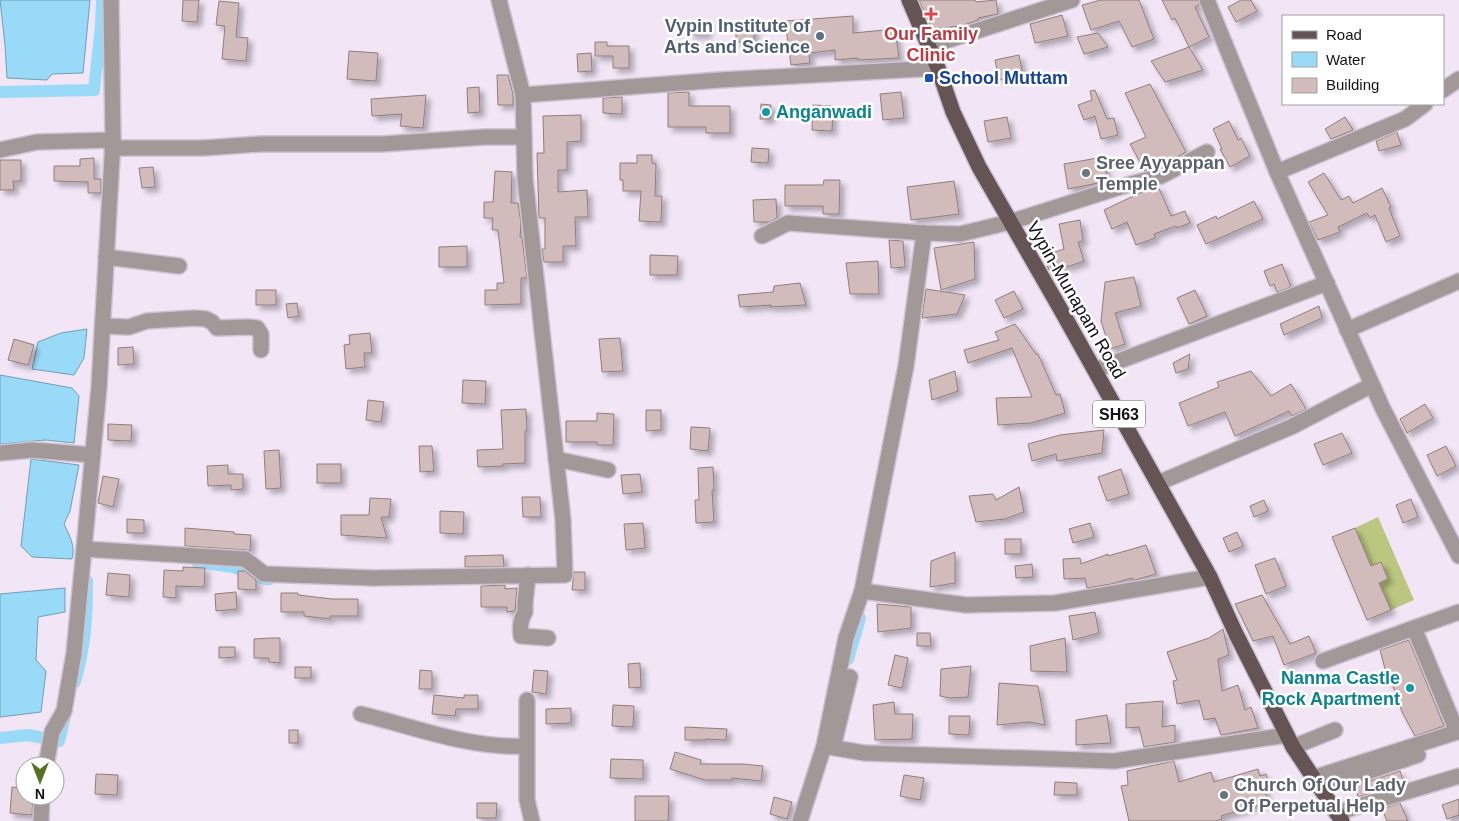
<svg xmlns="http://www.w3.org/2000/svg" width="1459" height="821" font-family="Helvetica,sans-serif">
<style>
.green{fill:#bbc680}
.water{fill:#99daf8;stroke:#719eb4}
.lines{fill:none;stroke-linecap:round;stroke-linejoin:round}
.canal{stroke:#99daf8;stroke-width:12}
.building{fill:#d2bcbb;stroke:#917d7c;filter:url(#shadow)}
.minor-casing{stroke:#cec3d2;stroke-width:18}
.major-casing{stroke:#cec3d2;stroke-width:18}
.minor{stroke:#a19897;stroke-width:15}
.major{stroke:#655454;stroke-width:15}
.health-dot{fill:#e0444e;stroke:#fff;stroke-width:2}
.service-dot{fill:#5c6f8a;stroke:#fff;stroke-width:2}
.transit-dot{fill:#1a4fb4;stroke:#fff;stroke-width:2}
.culture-dot{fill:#0f9aa8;stroke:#fff;stroke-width:2}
.worship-dot{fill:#6b7280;stroke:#fff;stroke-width:2}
.labels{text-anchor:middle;stroke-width:5;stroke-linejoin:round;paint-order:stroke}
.shield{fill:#fff;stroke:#5b595d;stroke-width:1}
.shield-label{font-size:16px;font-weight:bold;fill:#151217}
.service-label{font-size:18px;font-weight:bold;fill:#4e5e75;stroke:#fff;text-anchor:end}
.health-label{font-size:18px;font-weight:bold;fill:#be3a42;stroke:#fff}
.transit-label{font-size:18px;font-weight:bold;fill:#164399;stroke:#fff;text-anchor:start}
.culture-label{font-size:18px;font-weight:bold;fill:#0d838f;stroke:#fff;text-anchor:start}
.worship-label{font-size:18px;font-weight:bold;fill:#5b616d;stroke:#fff;text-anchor:start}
.street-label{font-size:18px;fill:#151217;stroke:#fff}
</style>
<defs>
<filter id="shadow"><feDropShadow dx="4.5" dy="4.5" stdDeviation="2.5" flood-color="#0004"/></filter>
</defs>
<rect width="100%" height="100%" fill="#f1e5f6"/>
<path class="green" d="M1378,517L1414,600L1391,610L1379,583L1388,579L1381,562L1371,566L1355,528Z"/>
<g class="water">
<path d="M0,0H90L83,73L52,74L47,80L7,78L5,45Z"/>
<path d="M87,329L84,358L74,375L32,369L38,342L61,333Z"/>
<path d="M0,375L72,388L79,396L74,443L46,440L0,444Z"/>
<path d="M31,459L79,465L70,511L64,524C69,535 76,546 72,559L32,557L21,546Z"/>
<path d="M65,588V612L38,617L36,660L46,671L41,712L0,717V594Z"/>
</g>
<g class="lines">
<g class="canal">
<path d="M0,92L94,90L101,26L102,0"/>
<path d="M197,562L233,567L264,579H270"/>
<path d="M848,659L860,618"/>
<path d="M75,682C85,646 87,619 87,581"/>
<path d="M0,738L28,735L59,741L65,716"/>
</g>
</g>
<g class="building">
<path d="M183,0H199L197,22L182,21Z"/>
<path d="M919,0H975L976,2L996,0L998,14L978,18V20L961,26L932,29Z"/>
<path d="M1101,0H1139L1154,39L1132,47L1119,21L1091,30L1082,5Z"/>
<path d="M1162,0H1198L1199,5L1195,7L1209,37L1189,47L1175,18L1172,20Z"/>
<path d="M1241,0H1251L1257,11L1236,22L1228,7Z"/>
<path d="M219,1L239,3L236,37L248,38L246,61L222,59L225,26L216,25Z"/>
<path d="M1062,15L1068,36L1035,43L1030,24Z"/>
<path d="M853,16V33L895,29L899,58L858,60V58L835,60V50L809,53L810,63L791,65L785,21Z"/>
<rect x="690" y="21" width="17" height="13"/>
<path d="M754,21V41L736,42V22Z"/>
<path d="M1098,33L1108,47L1084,54L1077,37Z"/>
<path d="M595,42H607V46H629V68H613V56H595Z"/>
<path d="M1189,47L1203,70L1165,82L1151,61Z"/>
<path d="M349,51L378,53L376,81L347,79Z"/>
<path d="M591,53L592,71L578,72L577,54Z"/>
<path d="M1019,55L1023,75L999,80L995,60Z"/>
<path d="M497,75H508L513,94V105H498Z"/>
<path d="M1150,84L1186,152L1158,167L1145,171L1130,144L1146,137L1125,93Z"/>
<path d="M479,87L480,112L468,113L467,88Z"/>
<path d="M1095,90L1107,119L1114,118L1118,135L1101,139L1095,116L1084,120L1078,105L1092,100L1090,91Z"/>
<path d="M689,92V106H730V133H706V127H668V93Z"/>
<path d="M901,92L904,118L883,120L880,94Z"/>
<path d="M426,95L423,128L400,126L402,114L372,116L371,99Z"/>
<path d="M622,97V114L603,113V98Z"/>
<path d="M761,104L771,105L770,119H760Z"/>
<path d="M813,105L833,106L832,131L812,130Z"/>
<path d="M581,115V141L567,142V170H558V192L587,190L588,217H575L576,246H563V262H544L542,249H545V218H539L537,153H544L543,116Z"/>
<path d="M1007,117L1011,138L988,142L984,121Z"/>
<path d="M1345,117L1353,130L1331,139L1325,129Z"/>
<path d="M1229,121L1238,140L1241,138L1250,156L1230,167L1220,149H1222L1213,129Z"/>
<path d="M1397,132L1401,145L1379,151L1376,141Z"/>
<path d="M752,148L769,149L768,163L751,162Z"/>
<path d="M637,155H652V163L656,164L655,196H662L661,222L639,221L641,191H623V180H620V163H637Z"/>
<path d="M1103,157L1108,181L1068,189L1064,164Z"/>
<path d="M94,158V179H101V193H88V182L54,181V166H80V159Z"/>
<path d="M0,160H21V181H13L14,190H0Z"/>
<path d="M153,167L155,187L142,188L139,168Z"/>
<path d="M495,171L512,172L511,203H518L521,223L520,237H522L527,278H521V304L485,305V290H497V283H504L498,230H492L493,218H484V202H493Z"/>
<path d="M1324,173L1341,200L1349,196L1353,203L1382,188L1391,207L1389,208L1400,236L1386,242L1375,215L1370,218L1367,213L1338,227L1340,232L1318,240L1309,222L1328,215L1308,182Z"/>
<path d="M824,180H840L839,214H823V206H785V185H823Z"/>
<path d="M954,181L959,214L911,220L907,187Z"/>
<path d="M1158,186L1171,216L1185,211L1190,223L1177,228L1176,226L1154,234L1155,238L1136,245L1127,222L1112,229L1104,210L1146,190Z"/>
<path d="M776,199L777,218L770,222H754L753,200Z"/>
<path d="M1254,201L1263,219L1206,244L1197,225L1216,216L1217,219Z"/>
<path d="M1080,220L1083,241L1078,242L1084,261L1067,267L1066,265L1049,270L1043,256L1064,249L1059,224Z"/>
<path d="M889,240L903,241L905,267L891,268Z"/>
<path d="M974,242L975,279L941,290L934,248Z"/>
<path d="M467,246V267H439V247Z"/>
<path d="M650,255L678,256L677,275H650Z"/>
<path d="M878,261L879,294H850L846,263Z"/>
<path d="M1282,264L1291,287L1277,292L1274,284L1270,286L1264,271Z"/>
<path d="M1134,277L1141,306L1115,313L1125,344L1110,349L1101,321L1105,282Z"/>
<path d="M800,283L806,305L770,307L771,305L740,307L738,295L773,292L774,286Z"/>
<path d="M926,289L965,295L957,314L922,318Z"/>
<rect x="256" y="290" width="20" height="15"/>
<path d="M1195,290L1207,316L1189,324L1177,298Z"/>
<path d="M1014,291L1023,309L1004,318L995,300Z"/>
<path d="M297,303L299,316L288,318L286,304Z"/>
<path d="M1319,306L1322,318L1284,335L1280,324Z"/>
<path d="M1015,324L1036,354H1038L1056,395L1060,394L1065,413L1031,423L998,425L996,398L1032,397L1012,348L968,363L964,350L999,340L995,332Z"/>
<path d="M370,333L372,353H364L365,367L346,369L344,345L350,344L349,335Z"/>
<path d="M620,338L623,371L602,372L599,339Z"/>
<path d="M14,339L34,345L28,365L8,360Z"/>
<path d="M133,347L134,364L118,365V348Z"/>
<path d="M1190,354L1188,369L1176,373L1173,363Z"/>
<path d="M955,371L958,391L932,400L929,380Z"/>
<path d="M1251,371L1271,396L1291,384L1306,409L1292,416L1289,411L1235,436L1225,412L1188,426L1179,403L1219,387L1217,382Z"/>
<path d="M463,380L486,381L485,404L462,403Z"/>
<path d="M368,400L384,402L381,422L366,420Z"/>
<path d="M1425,404L1433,418L1407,433L1400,419Z"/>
<path d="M526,409L527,431H525V463L503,464V466L478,467L477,450L503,449L501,410Z"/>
<path d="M646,410H661V430L646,431Z"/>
<path d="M597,413L614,414L613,445H597V442H566V421H597Z"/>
<path d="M108,424L132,425L131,441L108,440Z"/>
<path d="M691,427L710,428L708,451L690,449Z"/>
<path d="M1104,430L1102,453L1057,461L1056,454L1032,461L1028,444L1060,435Z"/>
<path d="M1342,433L1352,453L1323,465L1314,444Z"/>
<path d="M419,446H432L434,471L420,472Z"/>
<path d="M1446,446L1456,466L1437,476L1427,455Z"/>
<path d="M279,450L281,488L266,489L264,451Z"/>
<rect x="317" y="464" width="24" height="19"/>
<path d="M228,465V474H243V489L231,490V485L208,486L207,466Z"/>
<path d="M713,467L714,490H712L714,522L696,523L695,500H699L698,468Z"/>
<path d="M1121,469L1129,494L1107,501L1098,477Z"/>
<path d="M640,474L642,492L623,494L621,475Z"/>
<path d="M103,476L119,479L113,507L98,503Z"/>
<path d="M1019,487L1024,512L1005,519L976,522L969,496L993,494L996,500Z"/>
<path d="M522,497H540L541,517H523Z"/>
<path d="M370,498L391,499L389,517H381L387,538L341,535V515H369Z"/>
<path d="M1411,499L1418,517L1403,523L1396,505Z"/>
<path d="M1264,500L1268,511L1254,517L1250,506Z"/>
<path d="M440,511L464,512L463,534L440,533Z"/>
<path d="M127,519L144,520V533H127Z"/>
<path d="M643,523L645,548L626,550L624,524Z"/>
<path d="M1090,523L1094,537L1073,543L1069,529Z"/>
<path d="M185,528L234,532V534L251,535L250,551L246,550L185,546Z"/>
<path d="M1355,528L1371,566L1381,562L1388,579L1379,583L1391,610L1367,620L1332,537Z"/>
<path d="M1237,532L1243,546L1229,552L1223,538Z"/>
<rect x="1005" y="539" width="16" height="15"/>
<path d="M1146,545L1156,574L1135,580H1133L1132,578L1111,584L1087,588L1085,578L1064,579L1063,559L1080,558L1081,564L1108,554V556Z"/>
<path d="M955,552V583L930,587L931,561Z"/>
<path d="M503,555L504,567H465V556Z"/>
<path d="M1275,558L1286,586L1266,594L1255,565Z"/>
<path d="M1032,564L1033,577L1016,578L1015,566Z"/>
<path d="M183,567L205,568L204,587L176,586V598L163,597L164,570L183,571Z"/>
<path d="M238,571H245L256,580V590L238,589Z"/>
<path d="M574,572H585V590H572Z"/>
<path d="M108,573L130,575L129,597L106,595Z"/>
<path d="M505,585V589L517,588L515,611L507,612V607H481V586Z"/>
<path d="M236,592L237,609L216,611L215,594Z"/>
<path d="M281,593H298V595L332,599H358V616H330V619L304,616V612H281Z"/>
<path d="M1262,595L1290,644L1309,636L1316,653L1284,665L1273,636L1253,641L1235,604Z"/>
<path d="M877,604L911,607V628L878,632Z"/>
<path d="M1095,612L1099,633L1073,640L1069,616Z"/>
<path d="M1223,629L1229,655L1218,659L1222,691L1238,685L1245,710L1251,707L1258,728L1221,735L1215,718L1204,720L1199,700L1177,704L1173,681L1177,680L1167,652L1209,638Z"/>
<path d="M917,633H930L931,646H917Z"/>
<path d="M270,638H280V663L269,662V658H254V639Z"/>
<path d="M1065,638L1067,672L1031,671L1030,646Z"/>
<path d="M1409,640L1444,726L1415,736L1402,712L1392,683L1389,684L1380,650Z"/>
<path d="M219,647H235V657L219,658Z"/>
<path d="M895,655L908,658L902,688L888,685Z"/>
<path d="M640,663L641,687L629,688L628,664Z"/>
<path d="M971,666L968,697L950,698L940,696L941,669Z"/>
<rect x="295" y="667" width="16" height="11"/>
<path d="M420,670L432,671V689H419Z"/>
<path d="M534,670L548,671L546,694L532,692Z"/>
<path d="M999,683L1038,686L1045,725L1029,722L997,725Z"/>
<path d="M434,695L464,698V695H478V709H456L455,716L432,714Z"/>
<path d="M1163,701L1162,727L1175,725V742L1144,747L1139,727L1126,728V704Z"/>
<path d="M894,702L895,714H913L912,739L875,740L873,705Z"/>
<path d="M613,705L634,706L633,727L612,726Z"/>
<path d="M571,708V723L546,724V709Z"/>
<path d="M1107,715L1111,743L1076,745V720Z"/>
<path d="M949,716H970L969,735L949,734Z"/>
<path d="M685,727L727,729L726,740L705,739V740H685Z"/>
<rect x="289" y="730" width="9" height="13"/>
<path d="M675,752L701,760L700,764H743L763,766L761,781L732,778V780H705L670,769Z"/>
<path d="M611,759L643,760V779L610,778Z"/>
<path d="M1174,761L1179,782L1211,772L1214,782L1258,769L1260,776L1266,774L1270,786L1264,788L1268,802L1221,816L1222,819L1216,821H1129L1121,786L1128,785L1127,771Z"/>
<path d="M1400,771L1404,783L1358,797L1355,786Z"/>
<path d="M96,774L118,775L117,795L95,794Z"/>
<path d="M904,775L924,778L920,800L900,796Z"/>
<path d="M1055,782L1077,783V795H1054Z"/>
<path d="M12,787L25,788V796H33L32,815L10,813Z"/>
<path d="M635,796H669L668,821H635Z"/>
<path d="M774,797L792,802L787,819L770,814Z"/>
<path d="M1459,799V815L1447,819L1442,805Z"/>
<path d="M477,803H497L496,818H477Z"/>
<path d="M1400,803L1408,821H1387L1382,809Z"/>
</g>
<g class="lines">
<defs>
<g id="minor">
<path d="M111,0L113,140L99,387L84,549L245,559L264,574L373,578L565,575L563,520L525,178L523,95L499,0"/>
<path d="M1207,0L1277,172L1383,409L1459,556"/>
<path d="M930,46L1072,0"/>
<path d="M1443,90L1459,79"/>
<path d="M523,95L720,80L938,68"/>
<path d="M112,148H203L261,144H382L485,137H524"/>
<path d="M0,150L37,142L113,140"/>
<path d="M1277,172L1405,119L1425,104"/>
<path d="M762,236L788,223L924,233L960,234L1010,222L1120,187L1161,176L1207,152"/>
<path d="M106,257L179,266"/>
<path d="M103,326L129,327L147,321L195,318L206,319L212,322L217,328L248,327L257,328L261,334V350"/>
<path d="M1347,330L1459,281"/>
<path d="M1095,370L1327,283"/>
<path d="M0,453L32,450L93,455"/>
<path d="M556,459L608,470"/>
<path d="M1158,483L1291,427L1372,385"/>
<path d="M528,575L525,603V612C520,620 520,627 521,636L548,638"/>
<path d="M862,591L966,605L1055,603L1210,577"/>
<path d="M1414,628L1459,612"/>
<path d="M527,700V800L532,821"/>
<path d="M361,714C415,727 470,749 526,746"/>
<path d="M835,739L850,677"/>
<path d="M824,746L864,753L1114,761L1287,735"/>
<path d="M1293,747L1335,730"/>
<path d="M46,766L52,732L64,711L74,653L84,549"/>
<path d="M1313,778L1457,732L1414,628L1323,661"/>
<path d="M1320,788L1418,755"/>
<path d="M1336,813L1459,776"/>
<path d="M41,821L42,796"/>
<path d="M800,821L824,746L846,638L862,591L906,366L924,233"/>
</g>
<path id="major" d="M909,0L938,68L953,112L979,167L1061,310L1210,577L1236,634L1293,747L1342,821"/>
</defs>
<use href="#minor" class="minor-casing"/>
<use href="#major" class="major-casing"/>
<use href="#minor" class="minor"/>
<use href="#major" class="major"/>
</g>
<path class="health-dot" d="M928.5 6.5h5v5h5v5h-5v5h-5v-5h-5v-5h5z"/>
<circle class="service-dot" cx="820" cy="36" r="5"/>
<rect class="transit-dot" x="924" y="73" width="10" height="10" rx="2.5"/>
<g class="culture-dot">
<circle cx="766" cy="112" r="5"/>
<circle cx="1410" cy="688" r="5"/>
</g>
<g class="worship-dot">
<circle cx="1086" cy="173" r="5"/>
<circle cx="1224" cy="795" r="5"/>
</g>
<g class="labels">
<rect class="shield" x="1093" y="400.5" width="52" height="27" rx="4"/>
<g class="shield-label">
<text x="1119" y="420">SH63</text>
</g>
<g class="service-label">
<text x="810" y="32">Vypin Institute of<tspan x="810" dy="21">Arts and Science</tspan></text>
</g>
<g class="health-label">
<text x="931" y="40">Our Family<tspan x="931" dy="21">Clinic</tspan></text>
</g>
<g class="transit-label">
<text x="939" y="84">School Muttam</text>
</g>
<g class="culture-label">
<text x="776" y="118">Anganwadi</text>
<text x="1400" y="684" text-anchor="end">Nanma Castle<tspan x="1400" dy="21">Rock Apartment</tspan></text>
</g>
<g class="worship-label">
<text x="1096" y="169">Sree Ayyappan<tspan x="1096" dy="21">Temple</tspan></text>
<text x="1234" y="791">Church Of Our Lady<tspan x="1234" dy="21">Of Perpetual Help</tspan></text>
</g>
<g class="street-label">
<text transform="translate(1076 300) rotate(60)" y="6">Vypin-Munapam Road</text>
</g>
</g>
<rect x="1282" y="15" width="162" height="90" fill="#ffffff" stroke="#a1a0a2"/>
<rect x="1292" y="31" width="25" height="8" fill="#655454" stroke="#a1a0a2"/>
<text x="1326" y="40" font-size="15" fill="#151217">Road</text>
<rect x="1292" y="52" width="25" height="15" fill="#99daf8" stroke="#a1a0a2"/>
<text x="1326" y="65" font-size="15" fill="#151217">Water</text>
<rect x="1292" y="78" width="25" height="15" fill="#d2bcbb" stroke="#a1a0a2"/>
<text x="1326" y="90" font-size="15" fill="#151217">Building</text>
<g transform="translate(40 781) rotate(180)"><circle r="24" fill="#ffffff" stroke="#a1a0a2"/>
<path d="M0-4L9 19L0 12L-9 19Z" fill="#577023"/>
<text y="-8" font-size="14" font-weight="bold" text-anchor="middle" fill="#151217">N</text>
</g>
</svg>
